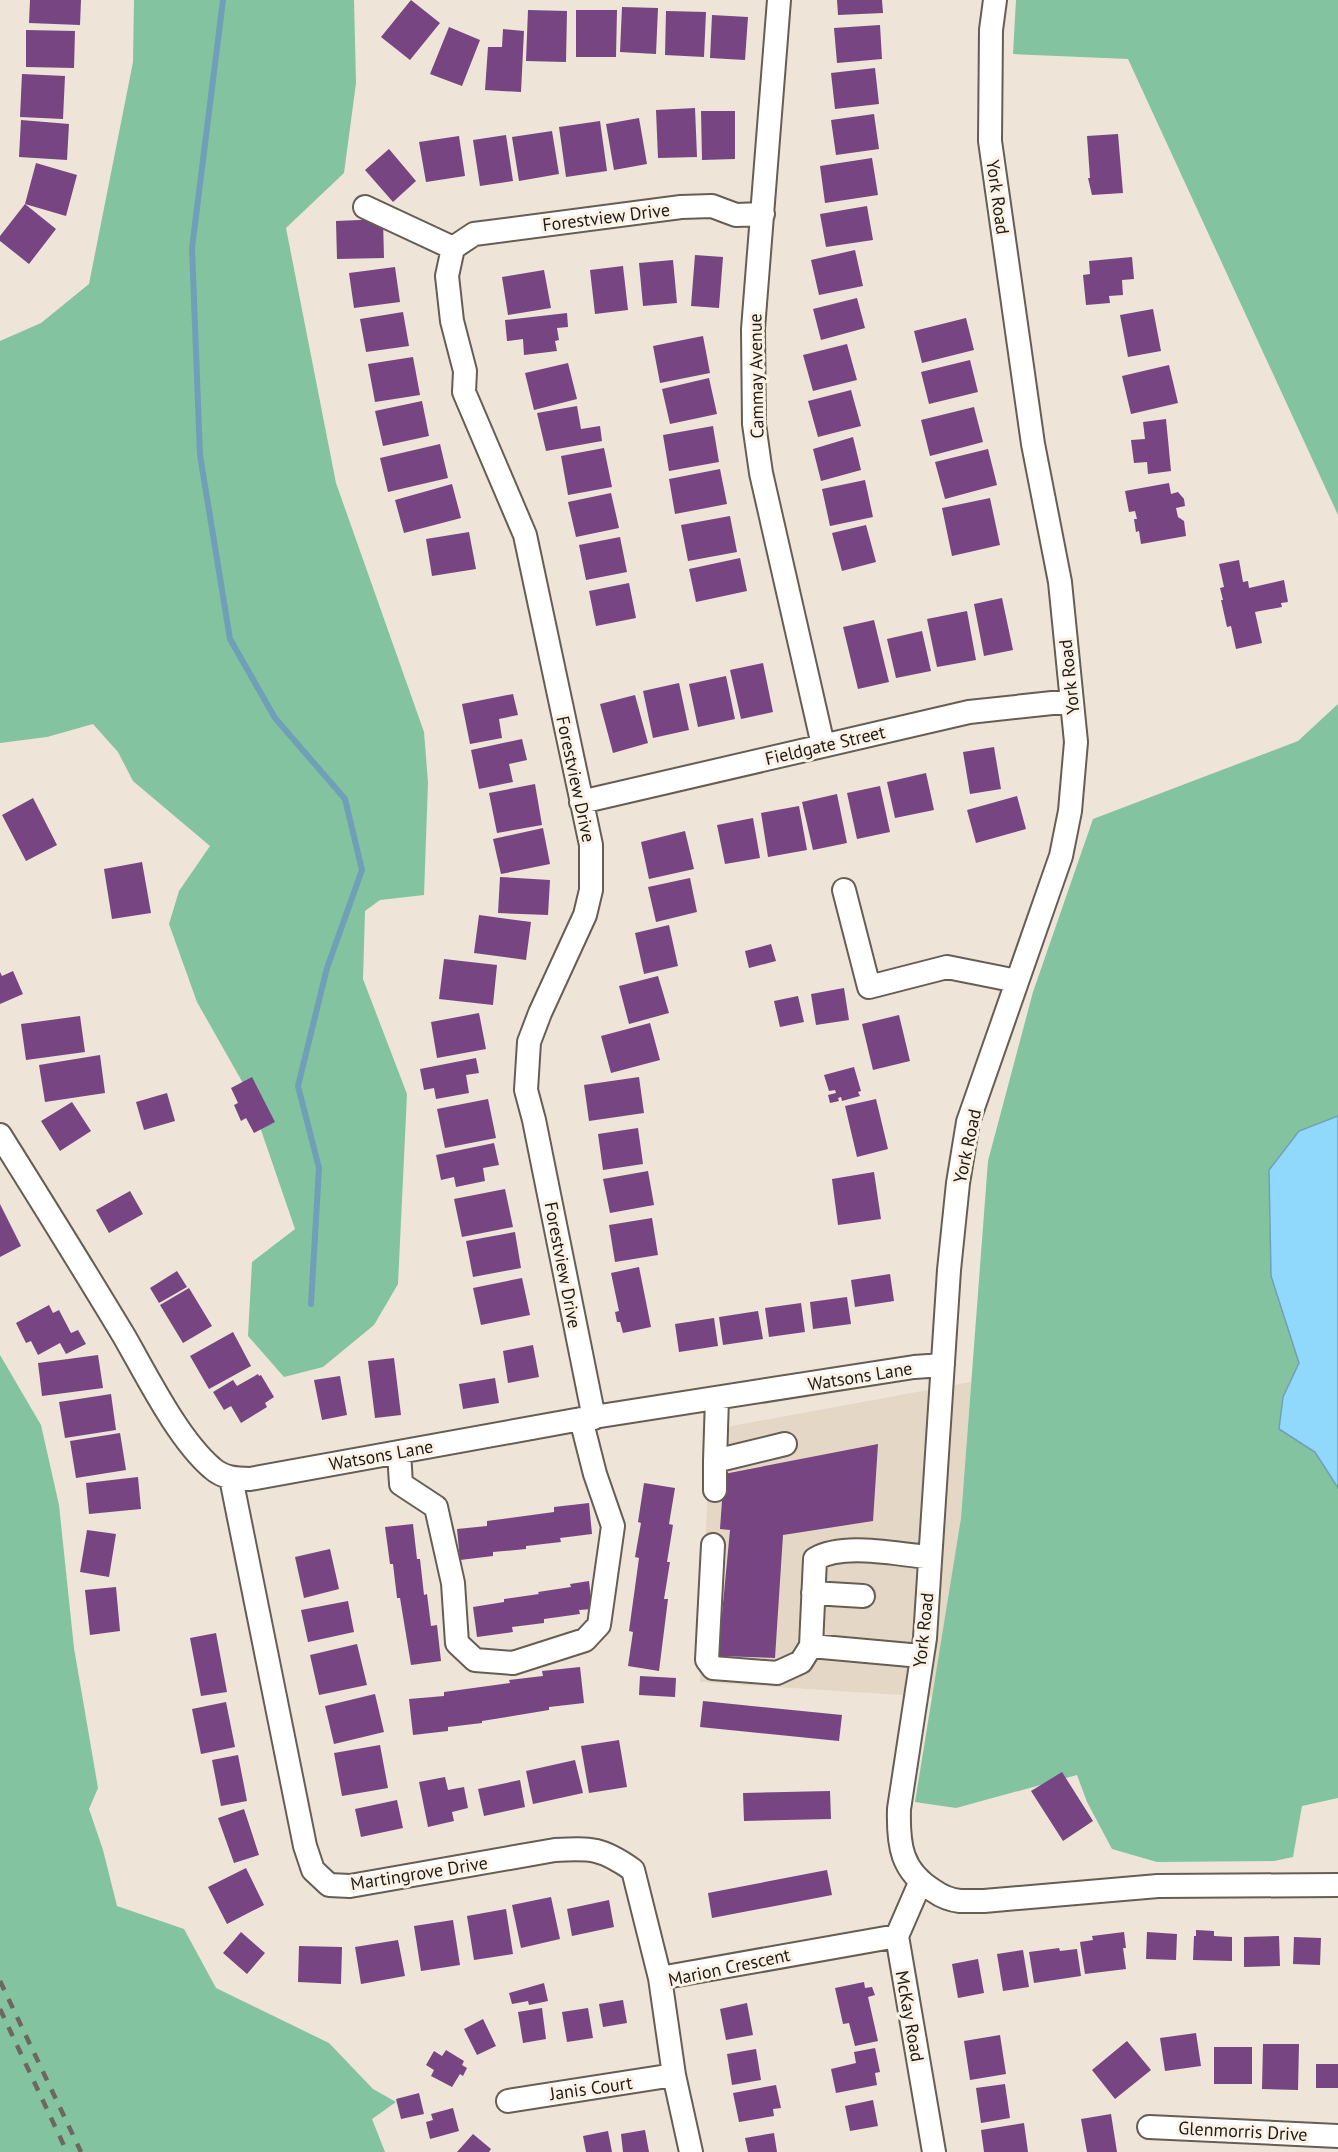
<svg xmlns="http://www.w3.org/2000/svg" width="1338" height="2152" font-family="'PT Sans',sans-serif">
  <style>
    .built { fill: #e5d7c5 }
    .green { fill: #83c3a0 }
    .water { fill: #91d8fd; stroke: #6fa0b8; stroke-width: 1.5 }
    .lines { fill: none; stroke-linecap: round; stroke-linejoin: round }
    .stream { stroke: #6fa0b8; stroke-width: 6 }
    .building { fill: #764582 }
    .minor-casing { stroke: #665d53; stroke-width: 26 }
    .minor { stroke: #fff; stroke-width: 22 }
    .rail { stroke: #6d6760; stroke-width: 4.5; stroke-dasharray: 10 10; stroke-linecap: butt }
    .labels { text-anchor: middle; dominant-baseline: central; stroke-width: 6; stroke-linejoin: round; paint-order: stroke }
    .street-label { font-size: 18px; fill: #1f1c18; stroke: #fbf1e5 }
  </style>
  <rect width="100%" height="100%" fill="#eee4d8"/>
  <!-- built -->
  <path class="built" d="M971,1382L961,1518L932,1697L700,1682L710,1430Z"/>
  <!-- green -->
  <path class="green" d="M134,0H354L356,83L344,173L286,228L336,483L424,732L428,782L424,895L380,900L365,911L363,979L407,1094L398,1284L374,1325L323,1367L284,1377L248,1336L252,1262L295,1229L248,1092L197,1002L169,924L179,891L210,846L133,781L118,752L93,724L47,737L0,743V341L41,323L89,284L133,62Z
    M1016,0H1338V515L1128,59L1013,54Z
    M1338,704V1116L1299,1131L1269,1170L1271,1276L1299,1363L1283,1397L1279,1429L1315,1452L1338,1488V1798L1302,1806L1293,1857L1274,1861L1157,1862L1112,1849L1087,1802L1077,1775L956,1808L915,1802L961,1518L988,1161L1033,992L1093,819L1298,741Z
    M0,1355L41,1425L59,1505L74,1648L98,1788L89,1809L103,1850L117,1906L184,1929L216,1988L329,2043L373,2089L396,2102L372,2119L385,2152H0Z"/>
  <!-- water -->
  <path class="water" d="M1338,1116V1488L1315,1452L1279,1429L1283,1397L1299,1363L1271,1276L1269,1170L1299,1131Z"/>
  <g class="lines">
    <!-- stream -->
    <path class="stream" d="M223,0L192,248L200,455L230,639L275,718L345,799L362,870L327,968L298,1086L319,1168L311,1304"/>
  </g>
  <!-- building -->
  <path class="building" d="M30,0H81L80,25L29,23Z
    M411,0L440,23L410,60L381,37Z
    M837,0H882L883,13L838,15Z
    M622,7L658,8L656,54L620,52Z
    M528,10L567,11L566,62L526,61Z
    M576,10H617L616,57H576Z
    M666,11L706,12L704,57L665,55Z
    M712,15L748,17L745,60L710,58Z
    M880,25L882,59L837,63L834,28Z
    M449,27L480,40L462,86L430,74Z
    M503,29L524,31L521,92L485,90L488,47H502Z
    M26,30L75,31L74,68L26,67Z
    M875,68L879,104L835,109L831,73Z
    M22,74L65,76L63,119L20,117Z
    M695,108L697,157L658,158L656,110Z
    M701,111H735V159L702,160Z
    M874,114L879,149L836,155L831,120Z
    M639,118L647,164L614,170L606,124Z
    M21,120L69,124L67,160L19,157Z
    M600,121L607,171L566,177L559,127Z
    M552,131L559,174L519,181L512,137Z
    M1118,134L1123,193L1092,195L1088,178H1090L1087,136Z
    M506,135L513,181L480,186L473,140Z
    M459,136L465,176L426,182L419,142Z
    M389,149L416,181L393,202L365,170Z
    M872,158L878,195L825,203L820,166Z
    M36,163L77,175L66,216L25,204Z
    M25,204L56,229L29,264L0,241V236Z
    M867,206L873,240L826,247L820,214Z
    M383,219L384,258L337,259L336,221Z
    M855,250L863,286L819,295L811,260Z
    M695,255L723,257L719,308L691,306Z
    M1132,257L1134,279L1122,280L1123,295L1109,296L1110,303L1086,305L1083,275L1090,274L1089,261Z
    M673,260L677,303L643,306L639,263Z
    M623,266L628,310L595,314L590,270Z
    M395,267L400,302L354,308L349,273Z
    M544,270L551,308L508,315L502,277Z
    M857,298L865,328L821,340L813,309Z
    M1153,309L1161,351L1128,357L1120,315Z
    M403,312L409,346L366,352L360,319Z
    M567,313L568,327L557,328L559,340L555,341L557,351L524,355L523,339L507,341L505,320Z
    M966,318L974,350L922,363L914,331Z
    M703,336L710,373L660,383L653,346Z
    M847,344L857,380L813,391L803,355Z
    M413,357L420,395L375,402L368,364Z
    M970,360L978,392L929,404L921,372Z
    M568,363L577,399L534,410L525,373Z
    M1169,365L1178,403L1131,414L1122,376Z
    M709,378L717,414L670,424L662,389Z
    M851,390L861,426L818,437L808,401Z
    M422,401L429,436L383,446L375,411Z
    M577,406L581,429L600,426L602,441L546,451L537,413Z
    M974,407L983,442L930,456L921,420Z
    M1166,419L1171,471L1148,474L1147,462L1134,463L1131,440L1145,439L1143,422Z
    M713,426L719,462L669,471L663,435Z
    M853,437L861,470L821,481L813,449Z
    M440,444L448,478L388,492L380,458Z
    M604,448L612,487L568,495L561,456Z
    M988,449L997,485L945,499L935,462Z
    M720,469L727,504L675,514L669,479Z
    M865,480L873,517L830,526L822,489Z
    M1169,483L1171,494L1178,492L1184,499L1185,506L1176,508L1178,517L1184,521L1186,536L1141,544L1139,531L1136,532L1134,519H1137L1135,511L1129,512L1125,491Z
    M452,484L461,518L404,533L395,500Z
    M611,493L619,528L576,537L568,502Z
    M990,498L1000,545L952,556L942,508Z
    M730,516L737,552L688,561L681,525Z
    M866,525L876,562L842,571L832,533Z
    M469,532L476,569L432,576L426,539Z
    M620,537L627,572L586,580L579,545Z
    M740,558L747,591L696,602L689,569Z
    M1239,560L1243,582L1248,581L1249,588L1284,580L1288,602L1281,603L1282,607L1255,612L1262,643L1236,649L1231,626L1227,627L1221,600H1223L1220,588L1224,587L1219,564Z
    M629,583L636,618L596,626L589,591Z
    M1002,598L1013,650L984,656L974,604Z
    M967,611L976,660L937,667L927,619Z
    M874,620L889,682L858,689L843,627Z
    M922,631L931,671L896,678L887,639Z
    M763,663L773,712L741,719L730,670Z
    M726,676L735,719L698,727L689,684Z
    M679,683L689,730L653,738L643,691Z
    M513,694L518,715L499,719L502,738L470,744L462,704Z
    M635,695L648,743L613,753L600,704Z
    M522,739L527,760L509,764L513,782L479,789L471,750Z
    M994,747L1001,789L970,794L963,752Z
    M926,773L934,810L895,818L887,782Z
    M535,784L542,825L497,833L489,793Z
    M880,786L890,832L857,839L847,793Z
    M837,794L847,843L813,850L802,802Z
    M1017,796L1026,829L976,843L967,810Z
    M33,798L57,845L26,861L2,815Z
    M799,806L807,850L768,857L761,813Z
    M753,818L760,858L725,864L717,825Z
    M543,828L550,864L501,874L493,839Z
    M685,831L694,869L649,879L641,842Z
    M142,862L151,913L112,919L104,869Z
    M500,877L550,880L548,915L498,913Z
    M690,878L697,912L656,922L648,887Z
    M479,915L531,922L526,960L474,953Z
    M669,925L678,966L644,974L635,933Z
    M771,944L776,961L749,968L745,951Z
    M444,959L497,965L493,1005L439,999Z
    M13,971L23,994L0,1004V972L2,976Z
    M658,976L669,1013L629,1024L619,986Z
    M844,988L849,1020L816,1025L811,994Z
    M798,996L804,1022L780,1027L774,1001Z
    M479,1013L486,1049L437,1058L431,1022Z
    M899,1015L910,1061L873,1070L862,1024Z
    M80,1016L85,1052L26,1060L21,1024Z
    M650,1023L660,1060L611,1073L601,1036Z
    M100,1055L105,1093L45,1102L39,1065Z
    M476,1058L479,1073L466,1075L469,1093L436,1099L434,1088L424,1090L420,1069Z
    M854,1067L861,1091L858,1092L860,1096L842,1101L841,1097L838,1098L839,1101L830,1103L828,1095L836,1093L835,1090L829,1091L824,1075Z
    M252,1077L275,1122L254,1133L246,1118L241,1121L234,1105L238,1103L231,1088Z
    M639,1077L644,1113L589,1121L584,1085Z
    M167,1093L175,1121L144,1130L136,1102Z
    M488,1099L496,1138L445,1148L437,1109Z
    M876,1099L888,1149L857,1157L845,1106Z
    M72,1102L91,1131L60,1151L41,1121Z
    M638,1128L643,1164L603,1170L598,1134Z
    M494,1143L499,1165L483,1168L485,1181L456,1187L454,1177L441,1180L436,1155Z
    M648,1171L654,1205L610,1213L603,1179Z
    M874,1172L881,1219L838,1225L832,1179Z
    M505,1189L513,1227L462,1237L454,1199Z
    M130,1191L143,1214L109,1233L96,1210Z
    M0,1204L21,1246L0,1257Z
    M652,1218L658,1255L615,1262L609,1225Z
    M515,1232L521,1268L473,1277L466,1241Z
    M639,1267L651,1327L623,1333L620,1322H617L615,1312L619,1311L611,1273Z
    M177,1271L187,1287L159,1303L150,1288Z
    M890,1274L894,1301L855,1307L851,1280Z
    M522,1278L530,1315L481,1325L473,1288Z
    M189,1288L212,1326L183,1343L160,1305Z
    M847,1297L851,1324L813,1329L810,1302Z
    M801,1303L805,1332L769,1337L765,1308Z
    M49,1305L53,1313L59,1310L71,1333L78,1330L86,1344L66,1354L60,1343L38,1355L31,1341L26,1343L16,1323Z
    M758,1311L763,1339L723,1345L719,1317Z
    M714,1318L718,1346L679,1352L675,1324Z
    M233,1332L251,1366L209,1389L190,1356Z
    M533,1345L539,1377L508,1383L503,1351Z
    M98,1355L103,1388L42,1396L38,1363Z
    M394,1358L401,1415L375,1418L368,1361Z
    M258,1374L259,1376L261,1375L274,1397L265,1403L267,1407L241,1423L231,1406L224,1410L213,1392L233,1380L237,1386Z
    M340,1376L347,1415L322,1420L314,1380Z
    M495,1378L499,1403L463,1409L459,1384Z
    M111,1394L116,1430L65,1438L59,1402Z
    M120,1433L126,1470L76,1478L70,1441Z
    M878,1444L873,1521L783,1535L775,1658L718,1656L730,1530L720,1529L724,1474Z
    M138,1477L141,1509L89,1514L86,1483Z
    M644,1483L675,1488L669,1524L673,1525L667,1562H670L664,1599H668L659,1671L628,1666L633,1632L629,1631L639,1558L635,1557L641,1523L638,1522Z
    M589,1503L592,1534L560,1538L561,1542L526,1546V1549L493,1552V1556L460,1560L457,1529L487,1526V1521L554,1512V1507Z
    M413,1524L417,1559H420L424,1595L427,1594L431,1626L437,1625L441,1661L411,1665L400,1598H397L393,1564H390L385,1527Z
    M87,1530L116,1534L109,1577L80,1572Z
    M330,1549L339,1589L304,1598L295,1557Z
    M589,1581L592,1609L579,1610L580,1614L544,1619V1623L512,1627L513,1632L477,1637L473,1607L504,1602V1599L539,1594L538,1592L571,1587L570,1584Z
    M116,1587L120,1631L90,1635L85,1590Z
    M348,1601L354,1632L308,1642L301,1610Z
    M216,1633L227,1692L201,1696L190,1638Z
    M357,1644L367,1685L319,1695L310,1655Z
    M580,1667L584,1703L549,1707V1710L482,1721V1723L448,1727V1731L413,1735L409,1699L444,1696V1692L510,1683L509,1680L543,1676L542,1671Z
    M640,1676L676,1678L675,1697L639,1695Z
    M375,1694L384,1732L334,1744L325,1706Z
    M703,1701L842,1715L839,1741L700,1727Z
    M226,1702L235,1747L201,1754L192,1709Z
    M619,1740L627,1787L589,1793L581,1746Z
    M380,1745L388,1788L342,1796L334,1753Z
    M238,1755L247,1801L221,1806L212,1760Z
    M575,1760L583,1793L533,1804L526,1771Z
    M1062,1772L1093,1821L1063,1841L1031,1791Z
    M445,1777L448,1790L464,1787L468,1808L452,1812L454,1821L428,1827L419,1782Z
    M520,1780L525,1807L484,1816L478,1789Z
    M830,1791L831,1819L744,1821L743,1793Z
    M397,1800L403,1828L361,1837L355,1809Z
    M244,1809L259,1855L234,1863L218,1818Z
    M246,1868L264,1905L227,1924L208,1887Z
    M827,1870L832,1895L712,1918L708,1893Z
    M551,1897L560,1939L521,1948L512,1905Z
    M609,1900L614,1927L572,1936L567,1909Z
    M506,1909L513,1954L474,1960L467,1916Z
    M453,1920L460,1965L421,1971L414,1926Z
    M1196,1930L1214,1931V1936L1232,1937V1961L1193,1960L1194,1936H1196Z
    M241,1932L265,1953L247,1974L223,1953Z
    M1124,1932L1126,1948H1123L1126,1969L1085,1974L1080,1942L1093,1940L1092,1936Z
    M1147,1932L1177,1934L1176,1960L1146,1959Z
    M1279,1936L1280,1966L1244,1967V1937Z
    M1294,1937L1321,1938L1320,1965L1293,1964Z
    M398,1940L405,1976L361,1984L355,1947Z
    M299,1946L342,1947L341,1984L298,1982Z
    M1059,1948L1060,1951L1077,1949L1081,1976L1034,1983L1029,1952Z
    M1023,1950L1029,1987L1003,1991L997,1954Z
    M978,1959L984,1993L958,1998L952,1964Z
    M864,1982L865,1988L872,1987L875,1995L868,1997L878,2041L855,2046L849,2023L843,2024L835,1988Z
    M544,1983L548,2001L529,2005L528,2001L512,2004L509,1993Z
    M623,2000L627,2023L603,2027L599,2004Z
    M747,2003L753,2035L726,2040L720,2009Z
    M542,2008L546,2039L523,2043L518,2012Z
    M588,2008L593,2038L567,2042L562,2012Z
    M483,2019L496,2046L477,2055L464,2029Z
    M1196,2033L1201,2066L1165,2071L1160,2038Z
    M1000,2035L1006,2074L970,2080L964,2041Z
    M1127,2041L1151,2070L1115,2099L1092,2070Z
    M1263,2044H1299L1298,2090L1262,2089Z
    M1214,2047H1252V2084H1214Z
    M875,2048L880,2072L875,2073L877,2085L836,2093L831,2069L856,2063L854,2052Z
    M756,2049L761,2080L732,2085L727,2054Z
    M446,2050L464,2061L462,2065L467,2068L463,2076L460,2074L452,2087L431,2076L434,2070L426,2065L434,2051L442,2056Z
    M1316,2064H1338V2088H1316Z
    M1005,2084L1010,2118L981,2123L976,2088Z
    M776,2085L781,2108L773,2109L774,2116L739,2122L733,2093Z
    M419,2093L424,2114L401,2119L396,2099Z
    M873,2100L878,2126L850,2131L845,2106Z
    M453,2108L459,2131L430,2139L426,2122L433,2120L431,2114Z
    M1111,2114L1117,2152H1087L1081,2119Z
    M1024,2123L1028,2152H984L981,2130Z
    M645,2130L649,2152H623L621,2134Z
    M608,2131L612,2152H586L583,2136Z
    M774,2133L777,2152H748L745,2138Z
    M473,2134L491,2149L489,2152H457Z"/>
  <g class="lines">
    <!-- minor casing -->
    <g class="minor-casing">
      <path id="minor" d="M779,0L753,329L754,424L761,473L823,745
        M995,0L991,30L990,141L1033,444L1060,582L1076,742L1070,811L1061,856L968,1122L958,1183L949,1270L925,1638L899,1809C898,1845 901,1871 934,1891C941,1896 951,1900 960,1901C968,1901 976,1901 984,1901L1158,1886L1338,1885
        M365,207L453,248
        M581,802L969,712L1071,701
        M844,890L869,987L947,967L1017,981
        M0,1135C42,1202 83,1268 124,1336C147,1376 178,1439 212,1468C223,1478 236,1479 250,1479L581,1419L914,1367L943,1365
        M717,1398L715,1461L785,1444
        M594,1418L534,1120L526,1090L529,1042L540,1013L585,915L591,890V845L525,535L464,392L465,371L452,321L447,276L453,248L474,234L681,207L712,206L736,215L763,214
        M399,1452L401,1484L436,1507L453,1583L457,1643L475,1660L513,1663L585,1640L599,1625L613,1526L595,1474L581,1419
        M231,1478L305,1846L313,1870L329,1885L350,1886L555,1850C592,1848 602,1848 633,1870L660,1978L674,2075L691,2152
        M715,1490V1461
        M713,1545L707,1660L713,1668L777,1673L801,1662L811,1646L815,1559C845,1542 897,1555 930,1557
        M813,1593L863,1596
        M811,1646L921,1656
        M920,1883L897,1936L934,2152
        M660,1978L897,1936
        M508,2101L674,2075
        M1149,2127L1338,2136"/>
    </g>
    <!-- minor -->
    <use href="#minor" class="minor"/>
    <!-- rail -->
    <path class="rail" d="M0,1981L81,2152
      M0,2009L67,2152"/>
  </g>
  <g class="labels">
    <!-- street labels -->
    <g class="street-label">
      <text transform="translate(998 197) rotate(82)">York Road</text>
      <text transform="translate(606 217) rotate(-7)">Forestview Drive</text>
      <text transform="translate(756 376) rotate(-91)">Cammay Avenue</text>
      <text transform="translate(1069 677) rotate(-96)">York Road</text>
      <text transform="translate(825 745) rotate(-13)">Fieldgate Street</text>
      <text transform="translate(576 779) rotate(78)">Forestview Drive</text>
      <text transform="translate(967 1146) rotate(-78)">York Road</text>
      <text transform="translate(563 1265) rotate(79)">Forestview Drive</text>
      <text transform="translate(860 1376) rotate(-9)">Watsons Lane</text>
      <text transform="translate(381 1455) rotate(-10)">Watsons Lane</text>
      <text transform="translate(923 1630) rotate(-84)">York Road</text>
      <text transform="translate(419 1873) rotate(-9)">Martingrove Drive</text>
      <text transform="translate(729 1967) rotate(-12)">Marion Crescent</text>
      <text transform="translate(910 2016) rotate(80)">McKay Road</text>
      <text transform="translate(591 2088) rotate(-8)">Janis Court</text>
      <text transform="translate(1243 2131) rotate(3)">Glenmorris Drive</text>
    </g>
  </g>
</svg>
